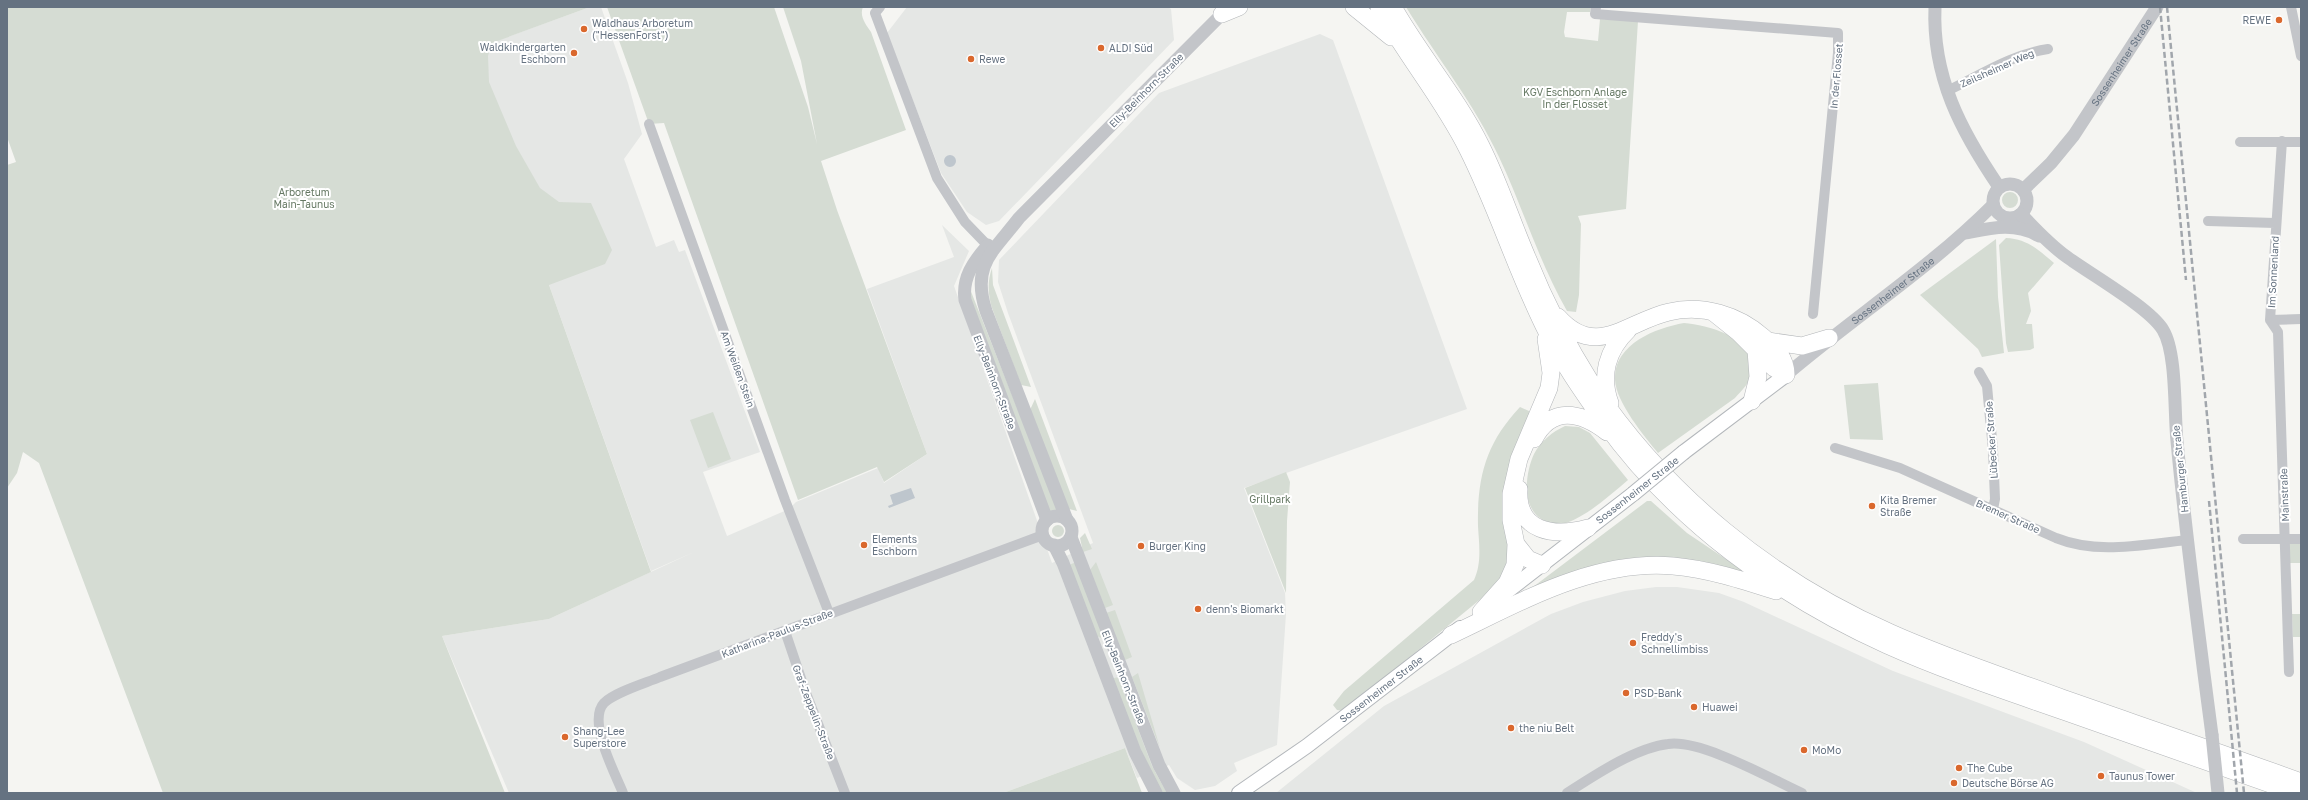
<svg xmlns="http://www.w3.org/2000/svg" width="2308" height="800" font-family="'Golos Text',sans-serif">
  <style>
    .built { fill: #e5e7e5 }
    .green { fill: #d5dcd3 }
    .water { fill: #bec6cd }
    .lines { fill: none; stroke-linecap: round; stroke-linejoin: round }
    .secondary-casing { stroke: #b3b7bb; stroke-width: 16 }
    .trunk-casing { stroke: #b3b6b9; stroke-width: 18 }
    .minor { stroke: #c3c5c9; stroke-width: 10 }
    .tertiary { stroke: #c3c5c9; stroke-width: 13 }
    .secondary { stroke: #fff; stroke-width: 14 }
    .trunk { stroke: #fff; stroke-width: 17 }
    .rail { stroke: #a1a6ac; stroke-width: 2.5; stroke-dasharray: 6 3; stroke-linecap: butt }
    .secondary-bridge-casing { stroke: #b3b7bb; stroke-width: 16; stroke-linecap: butt }
    .tertiary-bridge { stroke: #c3c5c9; stroke-width: 13 }
    .secondary-bridge { stroke: #fff; stroke-width: 14 }
    .poi-dot { fill: #da682d; stroke: #fff; stroke-width: 1.5 }
    .labels { text-anchor: middle; dominant-baseline: central; stroke-width: 4; stroke-linejoin: round; paint-order: stroke }
    .poi-label { font-size: 10px; fill: #657281; stroke: #fff; text-anchor: start }
    .street-label { font-size: 10px; fill: #657281; stroke: #fff }
    .park-label { font-size: 10px; fill: #667964; stroke: #fff }
  </style>
  <rect width="100%" height="100%" fill="#f5f5f2"/>
  <!-- built -->
  <path class="built" d="M590,7H601L628,83L642,134L624,159L656,247L674,240L679,252L685,250L760,452L703,472L727,536L789,509L796,502L878,468L884,483L927,454L867,289L954,257L942,225L969,251L954,286L1052,563L1093,543L1008,313L998,282L999,260L1159,93L1320,34L1333,40L1467,409L1244,488L1285,593L1286,614L1277,745L1234,763L1237,771L1215,786L1195,790L1177,778L1169,765L1137,778L1125,748L1003,793H509L442,636L549,619L694,552L651,571L466,52Z
    M907,7H1168L1171,9L1174,40L999,221L986,225L967,212L941,173L887,33Z
    M1656,587H1677L1719,593L1744,602L1893,671L2084,742L2197,793H1276L1384,706L1551,614L1583,602L1625,591Z"/>
  <!-- green -->
  <path class="green" d="M7,7H590L492,43L488,56L489,82L516,146L540,188L559,202L591,203L612,250L605,264L549,285L651,572L549,619L442,636L505,793H163L39,463L23,452L17,473L7,488V165L16,162L7,137Z
    M607,7H774L808,107L817,144L801,61L783,7H863C859,16 866,25 871,32L906,130L821,161L837,210L927,454L884,482L877,467L798,500L664,123L649,124Z
    M1406,7H1591L1590,12H1567L1564,32L1565,37L1598,41L1600,19L1638,21L1626,209L1578,216L1581,224L1579,295L1576,312L1567,311C1539,262 1523,208 1499,157C1474,103 1437,58 1406,7Z
    M2002 200a8 8 0 1 1 16 0a8 8 0 1 1-16 0Z
    M2006,238C2028,239 2038,250 2054,263L2028,293L2031,311L2026,324H2032L2034,348L2030,350L2008,352L2006,343L1999,245Z
    M1996,239L1998,297L2004,353L1982,357L1978,349L1920,295Z
    M992,268L993,285L1031,387L1021,385L992,308C988,294 987,282 992,268Z
    M970,289L1058,511L1049,514L969,300Z
    M1684,323C1710,325 1760,339 1751,375C1749,384 1741,391 1735,398L1658,453C1644,436 1616,402 1615,380C1613,345 1655,328 1684,323Z
    M1878,383L1883,440L1850,439L1844,385Z
    M1035,399L1077,511L1069,509L1030,410Z
    M1520,407L1529,411V415L1506,574L1488,593L1344,711L1337,710L1333,705L1344,691L1474,580C1482,563 1479,544 1478,526C1477,477 1486,443 1520,407Z
    M713,412L731,459L708,468L690,420Z
    M1565,426L1579,427L1590,433L1628,480C1610,495 1589,515 1566,523C1558,525 1549,523 1543,520C1521,508 1525,474 1534,454C1541,441 1552,432 1565,426Z
    M1286,472L1290,482L1287,521L1286,593L1245,488Z
    M1647,501H1651L1687,533L1754,578L1712,565L1533,587Z
    M1052 531a6 6 0 1 1 12 0a6 6 0 1 1-12 0Z
    M1085,533L1092,549L1083,552L1080,538Z
    M2285,539H2301V563H2286Z
    M1076,562L1102,634L1101,638L1093,634L1067,566Z
    M1096,562L1113,605L1105,608L1090,570Z
    M1115,610L1132,657L1125,660L1106,613Z
    M2292,614H2301V637H2293Z
    M1138,673L1160,748L1132,677Z
    M1118,677L1152,766L1167,793H1161L1154,781L1111,679Z
    M1125,748L1142,793H1003Z"/>
  <!-- water -->
  <path class="water" d="M944 161a6 6 0 1 1 12 0a6 6 0 1 1-12 0Z
    M911,488L915,498L889,508L888,506L893,504L890,495Z"/>
  <g class="lines">
    <!-- secondary casing -->
    <g class="secondary-casing">
      <g id="secondary">
        <path d="M1684,452L1786,375"/>
        <path d="M1500,597L1633,494"/>
        <path id="s3" d="M1239,793L1307,746L1460,628"/>
      </g>
    </g>
    <!-- trunk casing -->
    <g class="trunk-casing">
      <path id="trunk" d="M1354,7L1391,37
        M1379,7C1406,56 1442,98 1467,148C1496,205 1515,267 1543,324C1559,358 1582,391 1604,422C1674,520 1778,596 1887,645C1945,671 2006,691 2066,712C2143,739 2219,766 2296,793
        M1393,7C1420,55 1457,97 1481,146C1499,182 1511,220 1527,257C1545,302 1567,345 1593,386C1666,495 1772,581 1891,633C1947,658 2005,677 2062,698C2142,726 2222,753 2301,782
        M1222,14L1239,7
        M1558,317C1596,360 1628,321 1669,312C1703,304 1738,315 1763,337C1776,348 1786,358 1786,375L1774,368L1738,332L1713,312
        M1768,341L1802,346L1829,338
        M1752,401L1758,377L1756,350
        M1610,403C1600,376 1607,350 1628,330
        M1534,439C1552,405 1581,412 1607,432
        M1519,489C1516,533 1555,537 1588,528
        M1516,544L1528,559L1542,565
        M1481,612L1507,583L1515,565L1516,544L1511,520V494L1519,459L1549,388L1551,373L1546,339
        M1451,635C1519,603 1594,559 1673,566C1708,569 1742,580 1776,591"/>
    </g>
    <!-- minor -->
    <path class="minor" d="M880,7L875,13L937,178L965,222L993,251
      M1596,7L1595,14L1838,33V53L1813,314
      M2291,7L2301,56
      M1947,91C1979,76 2012,54 2048,49
      M649,124L785,500L829,613
      M2240,142H2301
      M2208,221L2275,223
      M2270,320L2278,332L2289,672
      M2270,320L2282,141
      M2270,320L2301,319
      M1979,372L1987,386L1993,450L1995,499L1993,509
      M1835,448L1900,468L2056,538C2098,555 2144,544 2188,540
      M2243,539H2301
      M785,631L806,693L845,793
      M623,793C615,773 587,721 604,703C615,692 646,683 660,677L1043,535
      M1567,793C1595,775 1635,748 1668,744C1701,739 1771,779 1802,793"/>
    <!-- tertiary -->
    <g class="tertiary">
      <path d="M1935,7C1932,77 1961,131 1999,187"/>
      <circle cx="2010" cy="201" r="17"/>
      <path id="s1" d="M2023,190L2051,163L2074,135L2157,7"/>
      <path d="M2021,214C2035,229 2050,245 2067,257C2090,274 2150,308 2163,330C2177,353 2174,413 2177,441C2186,539 2199,637 2212,735"/>
      <path d="M1966,233C1991,228 2015,222 2039,236"/>
      <path d="M988,245C973,262 962,278 965,300L1047,520"/>
      <path id="s2" d="M1786,375C1854,317 1930,268 1993,205"/>
      <circle cx="1057" cy="531" r="15"/>
      <path d="M1067,520L986,311C971,265 993,252 1019,218L1222,14"/>
      <path d="M1071,537L1159,765L1174,793"/>
      <path d="M1054,545L1063,563L1135,752L1156,793"/>
    </g>
    <!-- secondary -->
    <use href="#secondary" class="secondary"/>
    <!-- trunk -->
    <use href="#trunk" class="trunk"/>
    <!-- rail -->
    <path class="rail" d="M2160,7L2186,280
      M2167,7L2244,793
      M2209,501L2237,793"/>
    <!-- secondary-bridge casing -->
    <g class="secondary-bridge-casing">
      <path id="secondary-bridge" d="M1633,494L1684,452"/>
    </g>
    <!-- tertiary-bridge -->
    <path class="tertiary-bridge" d="M2212,735L2218,793"/>
    <!-- secondary-bridge -->
    <use href="#secondary-bridge" class="secondary-bridge"/>
  </g>
  <!-- markers -->
  <g class="poi-dot">
    <circle cx="2279" cy="20" r="4"/>
    <circle cx="584" cy="29" r="4"/>
    <circle cx="1101" cy="48" r="4"/>
    <circle cx="574" cy="53" r="4"/>
    <circle cx="971" cy="59" r="4"/>
    <circle cx="1872" cy="506" r="4"/>
    <circle cx="864" cy="545" r="4"/>
    <circle cx="1141" cy="546" r="4"/>
    <circle cx="1198" cy="609" r="4"/>
    <circle cx="1633" cy="643" r="4"/>
    <circle cx="1626" cy="693" r="4"/>
    <circle cx="1694" cy="707" r="4"/>
    <circle cx="1511" cy="728" r="4"/>
    <circle cx="565" cy="737" r="4"/>
    <circle cx="1804" cy="750" r="4"/>
    <circle cx="1959" cy="768" r="4"/>
    <circle cx="2101" cy="776" r="4"/>
    <circle cx="1954" cy="783" r="4"/>
  </g>
  <g class="labels">
    <!-- poi labels -->
    <g class="poi-label">
      <text x="2271" y="20" text-anchor="end">REWE</text>
      <text x="592" y="23">Waldhaus Arboretum<tspan x="592" dy="12">("HessenForst")</tspan></text>
      <text x="566" y="47" text-anchor="end">Waldkindergarten<tspan x="566" dy="12">Eschborn</tspan></text>
      <text x="1109" y="48">ALDI Süd</text>
      <text x="979" y="59">Rewe</text>
      <text x="1880" y="500">Kita Bremer<tspan x="1880" dy="12">Straße</tspan></text>
      <text x="872" y="539">Elements<tspan x="872" dy="12">Eschborn</tspan></text>
      <text x="1149" y="546">Burger King</text>
      <text x="1206" y="609">denn's Biomarkt</text>
      <text x="1641" y="637">Freddy's<tspan x="1641" dy="12">Schnellimbiss</tspan></text>
      <text x="1634" y="693">PSD-Bank</text>
      <text x="1702" y="707">Huawei</text>
      <text x="1519" y="728">the niu Belt</text>
      <text x="573" y="731">Shang-Lee<tspan x="573" dy="12">Superstore</tspan></text>
      <text x="1812" y="750">MoMo</text>
      <text x="1967" y="768">The Cube</text>
      <text x="2109" y="776">Taunus Tower</text>
      <text x="1962" y="783">Deutsche Börse AG</text>
    </g>
    <!-- street labels -->
    <g class="street-label">
      <text stroke="none"><textPath href="#s1" startOffset="162">Sossenheimer Straße</textPath></text>
      <text transform="translate(1997 68) rotate(-24)">Zeilsheimer Weg</text>
      <text transform="translate(1836 76) rotate(-85)">In der Flosset</text>
      <text transform="translate(1146 90) rotate(-45)">Elly-Beinhorn-Straße</text>
      <text transform="translate(2273 272) rotate(-87)">Im Sonnenland</text>
      <text stroke="none"><textPath href="#s2" startOffset="136">Sossenheimer Straße</textPath></text>
      <text transform="translate(738 369) rotate(70)">Am Weißen Stein</text>
      <text transform="translate(995 382) rotate(69)">Elly-Beinhorn-Straße</text>
      <text transform="translate(1991 440) rotate(-94)">Lübecker Straße</text>
      <text transform="translate(2180 469) rotate(-96)">Hamburger Straße</text>
      <text transform="translate(1637 490) rotate(-38)">Sossenheimer Straße</text>
      <text transform="translate(2284 495) rotate(-92)">Mainstraße</text>
      <text transform="translate(2008 516) rotate(24)">Bremer Straße</text>
      <text transform="translate(777 633) rotate(-21)">Katharina-Paulus-Straße</text>
      <text transform="translate(1124 677) rotate(68)">Elly-Beinhorn-Straße</text>
      <text stroke="none"><textPath href="#s3" startOffset="176">Sossenheimer Straße</textPath></text>
      <text transform="translate(814 712) rotate(69)">Graf-Zeppelin-Straße</text>
    </g>
    <!-- park labels -->
    <g class="park-label">
      <text x="1575" y="92">KGV Eschborn Anlage<tspan x="1575" dy="12">In der Flosset</tspan></text>
      <text x="304" y="192">Arboretum<tspan x="304" dy="12">Main-Taunus</tspan></text>
      <text x="1270" y="499">Grillpark</text>
    </g>
  </g>
  <!-- border -->
  <rect width="2308" height="800" fill="none" stroke="#657281" stroke-width="16"/>
</svg>
